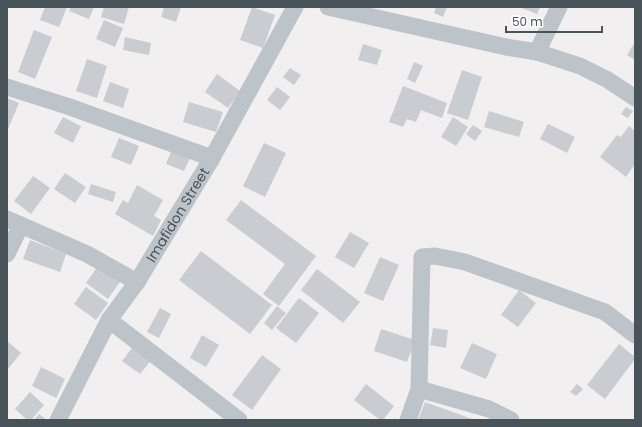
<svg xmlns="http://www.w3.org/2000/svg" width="642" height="427" font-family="Poppins,sans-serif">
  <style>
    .building { fill: #c9ccd1 }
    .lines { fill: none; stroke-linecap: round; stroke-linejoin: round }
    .minor { stroke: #bcc4ca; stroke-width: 17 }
    .labels { text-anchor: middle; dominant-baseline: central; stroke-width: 3.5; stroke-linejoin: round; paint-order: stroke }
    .street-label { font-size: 14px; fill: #49535a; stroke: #fff }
  </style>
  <rect width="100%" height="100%" fill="#f1efef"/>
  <!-- building -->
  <path class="building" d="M45,7H67L59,27L40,20Z
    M71,7H94L89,19L69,11Z
    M104,7H129L124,24L101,17Z
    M164,7H181L176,22L161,17Z
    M252,7L275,15L263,48L240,40Z
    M436,7H447L443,17L434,13Z
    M519,7H540L537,14Z
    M104,20L123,28L115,47L96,39Z
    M34,30L52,37L35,79L18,72Z
    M125,37L151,43L149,55L123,50Z
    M635,42V60L627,55Z
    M363,44L382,50L377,65L358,60Z
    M87,59L107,66L97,98L76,91Z
    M414,62L423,66L415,83L407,79Z
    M290,68L301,75L294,85L283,77Z
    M462,70L482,77L468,120L447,113Z
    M217,74L240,91L228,108L205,92Z
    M110,82L129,89L123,108L103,101Z
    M403,86L447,103L442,118L421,110L416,122L407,119L403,127L389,122Z
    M277,87L290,97L280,110L267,100Z
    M7,98L19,103L8,129H7Z
    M189,102L223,112L216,132L183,122Z
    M626,107L633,111L628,118L621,114Z
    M489,111L524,122L519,137L484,127Z
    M63,117L81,126L73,143L54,133Z
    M453,117L468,127L456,146L441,137Z
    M548,124L575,137L567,153L540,139Z
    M473,125L482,131L475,141L466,134Z
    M629,126L635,131V164L626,177L600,157L617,135L621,137Z
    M119,138L139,146L131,165L111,157Z
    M264,143L286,153L265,197L243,186Z
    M173,147L192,154L184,171L166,164Z
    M65,173L86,187L75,203L54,189Z
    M33,176L50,188L31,214L14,201Z
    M91,184L116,192L113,202L88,194Z
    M137,185L163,200L154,216L161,220L153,236L115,214L123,200L128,203Z
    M241,200L316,256L279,306L263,294L285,264L226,220Z
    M350,232L369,243L354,268L335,257Z
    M30,240L66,254L60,272L23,259Z
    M201,251L272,305L250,334L179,280Z
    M380,257L399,265L383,301L364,293Z
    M98,266L120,282L108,299L86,283Z
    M317,269L360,302L343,323L301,290Z
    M86,287L108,303L96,320L74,304Z
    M519,290L536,303L518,327L501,315Z
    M299,298L319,313L296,343L276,328Z
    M277,306L286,313L272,330L264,323Z
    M160,308L171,314L159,338L147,332Z
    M433,328L448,330L446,348L430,345Z
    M381,329L415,340L407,362L374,351Z
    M202,335L219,345L206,367L190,358Z
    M7,341L21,353L7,370Z
    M472,343L497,354L486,379L460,368Z
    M135,344L153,358L140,374L122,361Z
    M619,344L635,357V359L605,399L587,385Z
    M262,355L281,369L252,410L232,395Z
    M41,367L65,379L56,398L32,386Z
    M366,384L394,406L383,420H380L354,400Z
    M577,384L583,389L576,396L570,392Z
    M30,392L44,405L31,420H27L15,409Z
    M425,402L475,420H418Z
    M39,414L47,420H34Z"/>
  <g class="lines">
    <!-- minor -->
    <g class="minor">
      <path d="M328,7L506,47L537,52L580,66L608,80L635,98"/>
      <path d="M537,52L559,7"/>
      <path d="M7,87L67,106L212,158"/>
      <path d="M7,219L87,254L137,282"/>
      <path d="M7,254L21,225"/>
      <path d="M109,320L239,420"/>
      <path d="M419,389L489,409L511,420"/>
      <path id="s1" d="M58,420L109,320L137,282L212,158L295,7"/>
      <path d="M408,420L419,389L422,257L435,256L465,262L605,312L635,335"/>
    </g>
  </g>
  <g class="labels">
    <!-- street labels -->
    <g class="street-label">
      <text stroke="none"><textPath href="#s1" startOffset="238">Imafidon Street</textPath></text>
    </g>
  </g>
  <!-- border -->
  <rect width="642" height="427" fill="none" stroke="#49535a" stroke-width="16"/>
  <!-- scale -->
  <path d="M506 26v6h96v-6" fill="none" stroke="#49535a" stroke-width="2"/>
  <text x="512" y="26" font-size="12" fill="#49535a" stroke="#ffffff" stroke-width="3" paint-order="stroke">50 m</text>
</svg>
